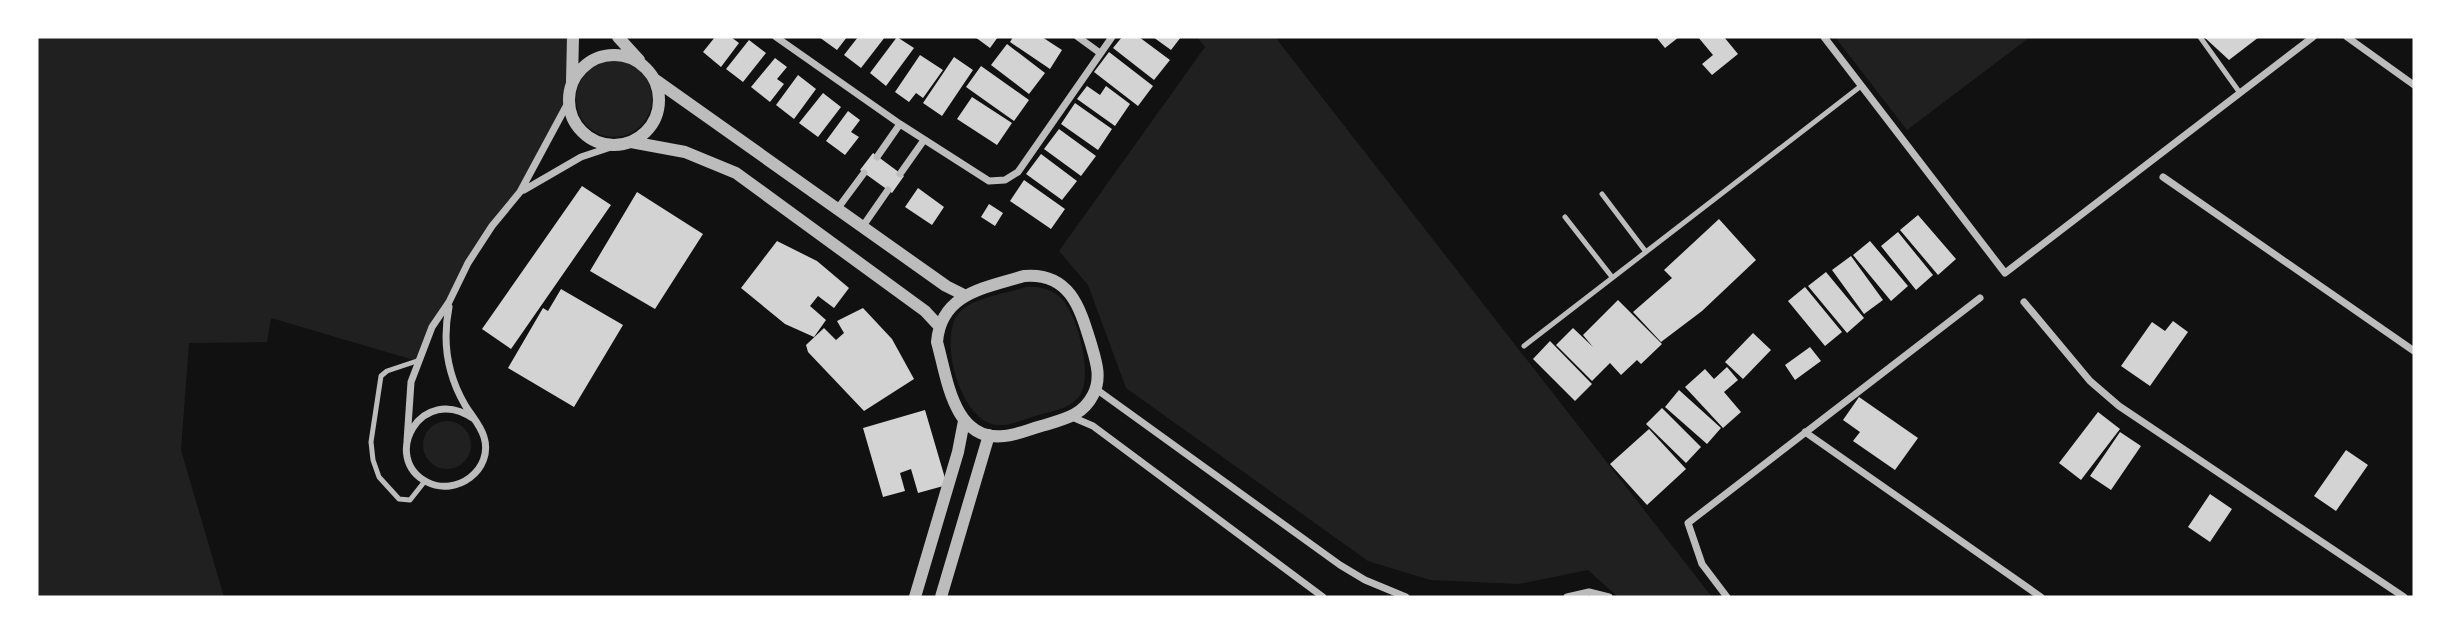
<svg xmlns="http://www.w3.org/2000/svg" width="2451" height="634" font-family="Rubik,sans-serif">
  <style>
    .green { fill: #202020 }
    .building { fill: #d3d3d3 }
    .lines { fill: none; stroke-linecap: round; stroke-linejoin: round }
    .service { stroke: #bcbcbc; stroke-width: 5 }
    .minor { stroke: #bcbcbc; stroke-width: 7 }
    .tertiary { stroke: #bcbcbc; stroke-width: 12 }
  </style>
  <rect width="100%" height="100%" fill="#111"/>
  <!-- green -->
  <path class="green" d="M37,37H571L572,84L554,132L520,192L492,226L417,361L271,318L267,342L189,343L181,450L224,597H37Z
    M1197,37H1275L1712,597H1618L1588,570L1519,584L1430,580L1368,561L1126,388L1088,285L1059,251L1205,47Z
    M1835,37H2030L1907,130Z
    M576 99a38 38 0 1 1 76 0a38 38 0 1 1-76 0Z
    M1026,287C1039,286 1051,289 1061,298C1078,315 1095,379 1078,398C1068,409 1052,411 1039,415C1026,418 1011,426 998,425C961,423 938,340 958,314C971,297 1006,294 1026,287Z
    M423 445a24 24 0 1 1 48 0a24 24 0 1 1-48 0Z"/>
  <!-- building -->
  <path class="building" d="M715,37H731L739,43L721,67L703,52Z
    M819,37H847L837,50Z
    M858,37H885L861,68L844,55Z
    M897,37L914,48L886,86L870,73Z
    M975,37H998L990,48Z
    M1013,37H1042L1062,50L1050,69L1010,42Z
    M1122,37H1139L1170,60L1154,80L1113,48Z
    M1153,37H1181L1171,50Z
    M1656,37H1679L1665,48Z
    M1698,37H1724L1738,54L1712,75L1702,64L1713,55Z
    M2204,37H2259L2229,60Z
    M749,40L766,53L743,82L726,69Z
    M1007,44L1045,73L1029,94L991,65Z
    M1109,52L1153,86L1138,106L1094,72Z
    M920,55L943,70L923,98L916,93L909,102L895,92Z
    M954,57L973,70L942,116L923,103Z
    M775,58L787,67L777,79L784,84L770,102L751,87Z
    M981,66L1029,100L1014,121L966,87Z
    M798,75L816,89L794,119L776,105Z
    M1087,86L1100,95L1106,86L1130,104L1115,126L1077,99Z
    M823,93L841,107L818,137L799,123Z
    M972,97L1012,123L997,145L957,119Z
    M1075,103L1112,129L1098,150L1061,124Z
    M848,111L860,120L851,132L859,137L845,155L826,141Z
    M1059,129L1096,156L1081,176L1044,149Z
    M873,153L904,176L892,193L860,170Z
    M1041,154L1077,181L1062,200L1026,174Z
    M1024,180L1065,209L1051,229L1010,201Z
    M582,186L611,205L511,349L482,329Z
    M918,188L944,207L932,225L905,207Z
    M637,192L703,234L655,309L590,271Z
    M989,204L1003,213L995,226L981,217Z
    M1918,215L1956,259L1938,275L1900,230Z
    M1719,219L1756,260L1702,311L1661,342L1633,312L1672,278L1664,270Z
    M1898,232L1933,275L1916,290L1881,246Z
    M777,241L817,261L849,288L834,308L818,296L810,306L826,320L814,337L785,324L741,288Z
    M1870,241L1908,286L1891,301L1853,255Z
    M1851,256L1883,300L1864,314L1832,270Z
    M1826,272L1864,318L1847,333L1808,286Z
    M1805,287L1842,332L1825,346L1788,301Z
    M561,289L623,325L574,407L508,368L543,308L548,311Z
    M1618,300L1662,344L1641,364L1637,360L1621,375L1610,363L1592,381L1556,345L1573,328L1593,347L1583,335Z
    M863,308L892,339L914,379L864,411L808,352L806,345L824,328L836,340L844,333L837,321Z
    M2173,321L2188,332L2150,386L2121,366L2152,322L2165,331Z
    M1753,333L1771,350L1743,379L1725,362Z
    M1550,341L1592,384L1575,401L1533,359Z
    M1810,347L1821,361L1795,380L1785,365Z
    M1727,367L1738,380L1724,392L1741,412L1723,428L1685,387L1705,369L1714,379Z
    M1679,390L1721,428L1707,444L1665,407Z
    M1859,397L1918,438L1895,470L1853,441L1860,432L1843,420Z
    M1662,408L1701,447L1686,463L1646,424Z
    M925,410L947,485L918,493L911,469L900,473L905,491L883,497L863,428Z
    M2098,412L2120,429L2081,480L2059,463Z
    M1649,429L1686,469L1647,505L1610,464Z
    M2120,432L2141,446L2111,490L2090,476Z
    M2346,450L2368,465L2336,511L2314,496Z
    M2210,494L2232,509L2210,542L2188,527Z"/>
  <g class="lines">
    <!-- service -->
    <path class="service" d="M2200,37L2240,93
      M1602,194L1646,252
      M1565,217L1612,277
      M1524,346L1861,86
      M417,361L387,371L381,376L371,442L373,460L379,477L399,499L410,500L425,481"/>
    <!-- minor -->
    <path class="minor" d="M776,37L900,124L989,181L1005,180L1018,172L1112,37
      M1078,37L1100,53
      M1824,37L2005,273L2313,37
      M2347,37L2414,85
      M877,157L900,124
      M900,174L924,140
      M2163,177L2414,351
      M524,190L581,157L614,146
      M838,208L864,173
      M863,226L888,190
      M2024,302L2090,381L2119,406L2404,597
      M449,307C442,342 447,374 465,405C471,415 481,426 484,437C494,470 456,497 427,482C380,458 421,382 474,419
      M1096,389L1340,565L1365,580L1406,597
      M1072,417L1093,426L1323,597
      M1805,432L2041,597
      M407,441L411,382L432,327L449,302L468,263L492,226L520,192L569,101
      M1567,597L1589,592L1609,597
      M1727,597L1702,564L1688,523L1980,298"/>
    <!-- tertiary -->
    <path class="tertiary" d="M618,37L639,60
      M569 100a45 45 0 1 1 90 0a45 45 0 1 1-90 0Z
      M654,79L946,286L964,295
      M572,82L573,37
      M631,142L685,152L736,173L925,311L939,326
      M1024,276C1070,272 1080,308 1091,344C1096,361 1102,378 1093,395C1083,415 1065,419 1045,425C1032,428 1018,435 1004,436C953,442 947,377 937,342C941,293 985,288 1024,276Z
      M915,597L958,452L964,421
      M941,597L989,435"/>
  </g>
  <!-- border -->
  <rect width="2451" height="634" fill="none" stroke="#ffffff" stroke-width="77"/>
</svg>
